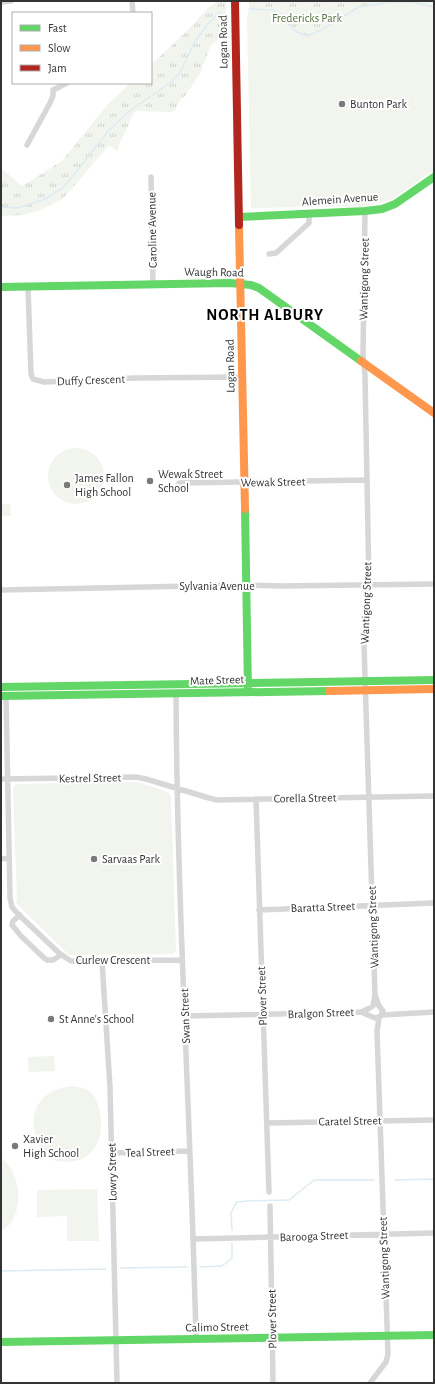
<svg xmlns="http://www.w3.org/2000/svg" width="435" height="1384" font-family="'Alegreya Sans',sans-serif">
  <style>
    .park { fill: url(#park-tufts) }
    .garden { fill: #f1f5ed }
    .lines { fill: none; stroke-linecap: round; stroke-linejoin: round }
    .stream { stroke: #ddebf3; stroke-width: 1.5 }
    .street { stroke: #d7d7d7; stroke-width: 5.5 }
    .fast { stroke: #63d668; stroke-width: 8 }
    .slow { stroke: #ff974d; stroke-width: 8 }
    .jam { stroke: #b3261e; stroke-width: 8 }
    .poi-dot { fill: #7a7a7a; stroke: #fff; stroke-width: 1.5 }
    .labels { text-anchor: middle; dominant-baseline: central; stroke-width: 4; stroke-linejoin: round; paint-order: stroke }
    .park-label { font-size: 12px; fill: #56703f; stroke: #fff }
    .street-label { font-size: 12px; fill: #333; stroke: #fff }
    .poi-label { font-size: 12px; fill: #333; stroke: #fff; text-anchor: start }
    .district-label { font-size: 16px; font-weight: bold; letter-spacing: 1px; fill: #000; stroke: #fff }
  </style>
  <defs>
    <pattern id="park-tufts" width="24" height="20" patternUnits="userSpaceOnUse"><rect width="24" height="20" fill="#f1f5ed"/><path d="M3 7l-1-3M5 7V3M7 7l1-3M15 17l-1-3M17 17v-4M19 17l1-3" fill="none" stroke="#cfd2cc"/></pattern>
  </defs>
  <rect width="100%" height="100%" fill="#fff"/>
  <!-- park -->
  <path class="park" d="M219,1H226V33L211,45L199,75L186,95L180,100L175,110L170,112L138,111L133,113C129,126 121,138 117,151L109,145L69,192L62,199L38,211L22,215L1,216V168L22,186L62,161L108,104L131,83H151V65L187,31L209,7Z
    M249,1H434V7L413,2H391L359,7L321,30L307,36L295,31L279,13L272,10L249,9Z"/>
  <!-- garden -->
  <path class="garden" d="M391,2H413L434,7V172L428,174L391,200L367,206L251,208L247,17L249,9L272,10L279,13L295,31L307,36L321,30L359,7Z
    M48 476a28 28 0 1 1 56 0a28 28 0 1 1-56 0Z
    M1,504H10L11,516H1Z
    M137,782L168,792L171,797L176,951L173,954L69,955L16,903L17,899L13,788L16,784Z
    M54,1056L55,1071L29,1072L28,1057Z
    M72,1086C80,1087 86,1088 92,1094C97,1098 99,1106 100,1113C105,1142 91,1166 59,1161C50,1160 44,1156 40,1148C25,1116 37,1090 72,1086Z
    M1,1157C18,1171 24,1201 12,1221C10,1225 5,1228 1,1231Z
    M97,1189L99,1241H67V1216L37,1217V1190Z"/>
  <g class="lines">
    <!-- stream -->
    <path class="stream" d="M249,9L272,10L279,13L295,31L307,36L321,30L359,7L391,2H413L434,7
      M1,207L18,208L45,199L64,187L109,130L132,109L170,83L181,71L194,43L207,25L220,12
      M395,1180L434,1179
      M232,1230L231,1213L235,1205L237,1202L247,1201L289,1200L314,1180H374
      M200,1267L222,1266L232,1258V1243
      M120,1268L187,1267
      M1,1271L106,1269"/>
    <!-- street -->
    <path class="street" d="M132,1L133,13
      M1,2L11,1
      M27,145L50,103L53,96V90L67,83
      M151,177L153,284
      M365,211L363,354L365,375L369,585L364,645L375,995L373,1006
      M269,254L276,253L309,223V214
      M28,287L31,374L33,379L44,382L135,378L242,377
      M179,483L367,480
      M1,590L241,585L281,586L434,584
      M176,693C177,909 191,1124 196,1339
      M6,696L10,898L12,907L18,914L59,953L71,961L182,960
      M1,779L136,777L146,779L209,798L217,800L434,796
      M256,799L269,1192
      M1,859L9,858
      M259,910L434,903
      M20,915L13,921L12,925L21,936L43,957L47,960H53L61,955
      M102,961L110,1087L117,1383
      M361,1012L375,1018L381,1016L383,1011L379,1006L375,995
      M382,1015L434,1012
      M185,1016L361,1012L370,1008
      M267,1123L434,1120
      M112,1153L189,1151
      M270,1206L273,1383
      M193,1239L434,1233
      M370,1383L386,1362L388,1354L377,1031L379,1018"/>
    <!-- fast -->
    <path class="fast" d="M239,217L365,211L382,209L395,204L434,177
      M1,287L230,283L251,285L259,288L361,361
      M245,509L248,691
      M1,687L434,680
      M1,696L329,691
      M1,1342L434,1335"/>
    <!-- slow -->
    <path class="slow" d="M239,225L245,509
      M361,361L434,413
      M329,691L434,689"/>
    <!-- jam -->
    <path class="jam" d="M235,1L239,225"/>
  </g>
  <!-- markers -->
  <g class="poi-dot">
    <circle cx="342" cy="104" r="4"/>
    <circle cx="150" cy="481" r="4"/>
    <circle cx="67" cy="485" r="4"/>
    <circle cx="94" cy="859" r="4"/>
    <circle cx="51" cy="1019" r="4"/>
    <circle cx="15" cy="1146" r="4"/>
  </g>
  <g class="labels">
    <!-- park labels -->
    <g class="park-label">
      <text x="307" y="18">Fredericks Park</text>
    </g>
    <!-- street labels -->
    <g class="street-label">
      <text transform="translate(223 42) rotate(-91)">Logan Road</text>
      <text transform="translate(340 199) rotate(-4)">Alemein Avenue</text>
      <text transform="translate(152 230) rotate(-91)">Caroline Avenue</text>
      <text transform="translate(214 272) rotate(1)">Waugh Road</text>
      <text transform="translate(364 279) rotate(-89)">Wantigong Street</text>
      <text transform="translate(230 366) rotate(-91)">Logan Road</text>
      <text transform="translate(91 380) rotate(-2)">Duffy Crescent</text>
      <text transform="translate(273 482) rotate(-1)">Wewak Street</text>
      <text x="217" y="586">Sylvania Avenue</text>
      <text transform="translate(366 603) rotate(-88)">Wantigong Street</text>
      <text transform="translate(217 680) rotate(-2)">Mate Street</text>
      <text transform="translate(90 778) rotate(-1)">Kestrel Street</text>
      <text transform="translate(305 798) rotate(-1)">Corella Street</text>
      <text transform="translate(323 907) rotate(-2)">Baratta Street</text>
      <text transform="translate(373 927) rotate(-92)">Wantigong Street</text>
      <text x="113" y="960">Curlew Crescent</text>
      <text transform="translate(262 996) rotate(-92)">Plover Street</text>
      <text transform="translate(321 1013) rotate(-2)">Bralgon Street</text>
      <text transform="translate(185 1016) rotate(-92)">Swan Street</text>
      <text transform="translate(350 1121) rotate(-1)">Caratel Street</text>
      <text transform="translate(150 1152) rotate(-2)">Teal Street</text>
      <text transform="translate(112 1172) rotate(-91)">Lowry Street</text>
      <text transform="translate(314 1236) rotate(-2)">Barooga Street</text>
      <text transform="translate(384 1258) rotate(-92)">Wantigong Street</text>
      <text transform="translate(272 1319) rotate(-91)">Plover Street</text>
      <text transform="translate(217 1327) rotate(-1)">Calimo Street</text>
    </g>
    <!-- poi labels -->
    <g class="poi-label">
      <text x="350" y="104">Bunton Park</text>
      <text x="158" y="474">Wewak Street<tspan x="158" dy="14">School</tspan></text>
      <text x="75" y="478">James Fallon<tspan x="75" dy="14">High School</tspan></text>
      <text x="102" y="859">Sarvaas Park</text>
      <text x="59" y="1019">St Anne's School</text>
      <text x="23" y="1139">Xavier<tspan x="23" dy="14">High School</tspan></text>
    </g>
    <!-- district labels -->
    <g class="district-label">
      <text x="265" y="315">NORTH ALBURY</text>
    </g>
  </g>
  <!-- border -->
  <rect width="435" height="1384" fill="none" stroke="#333333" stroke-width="4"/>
  <!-- legend -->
  <rect x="12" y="12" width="140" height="72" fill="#ffffff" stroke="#adadad"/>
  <rect x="20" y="25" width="20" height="6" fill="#63d668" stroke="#adadad"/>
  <text x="48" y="32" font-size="12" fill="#333333">Fast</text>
  <rect x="20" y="45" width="20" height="6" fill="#ff974d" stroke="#adadad"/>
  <text x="48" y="52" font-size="12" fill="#333333">Slow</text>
  <rect x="20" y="65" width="20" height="6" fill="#b3261e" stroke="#adadad"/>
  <text x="48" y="72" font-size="12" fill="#333333">Jam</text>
</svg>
